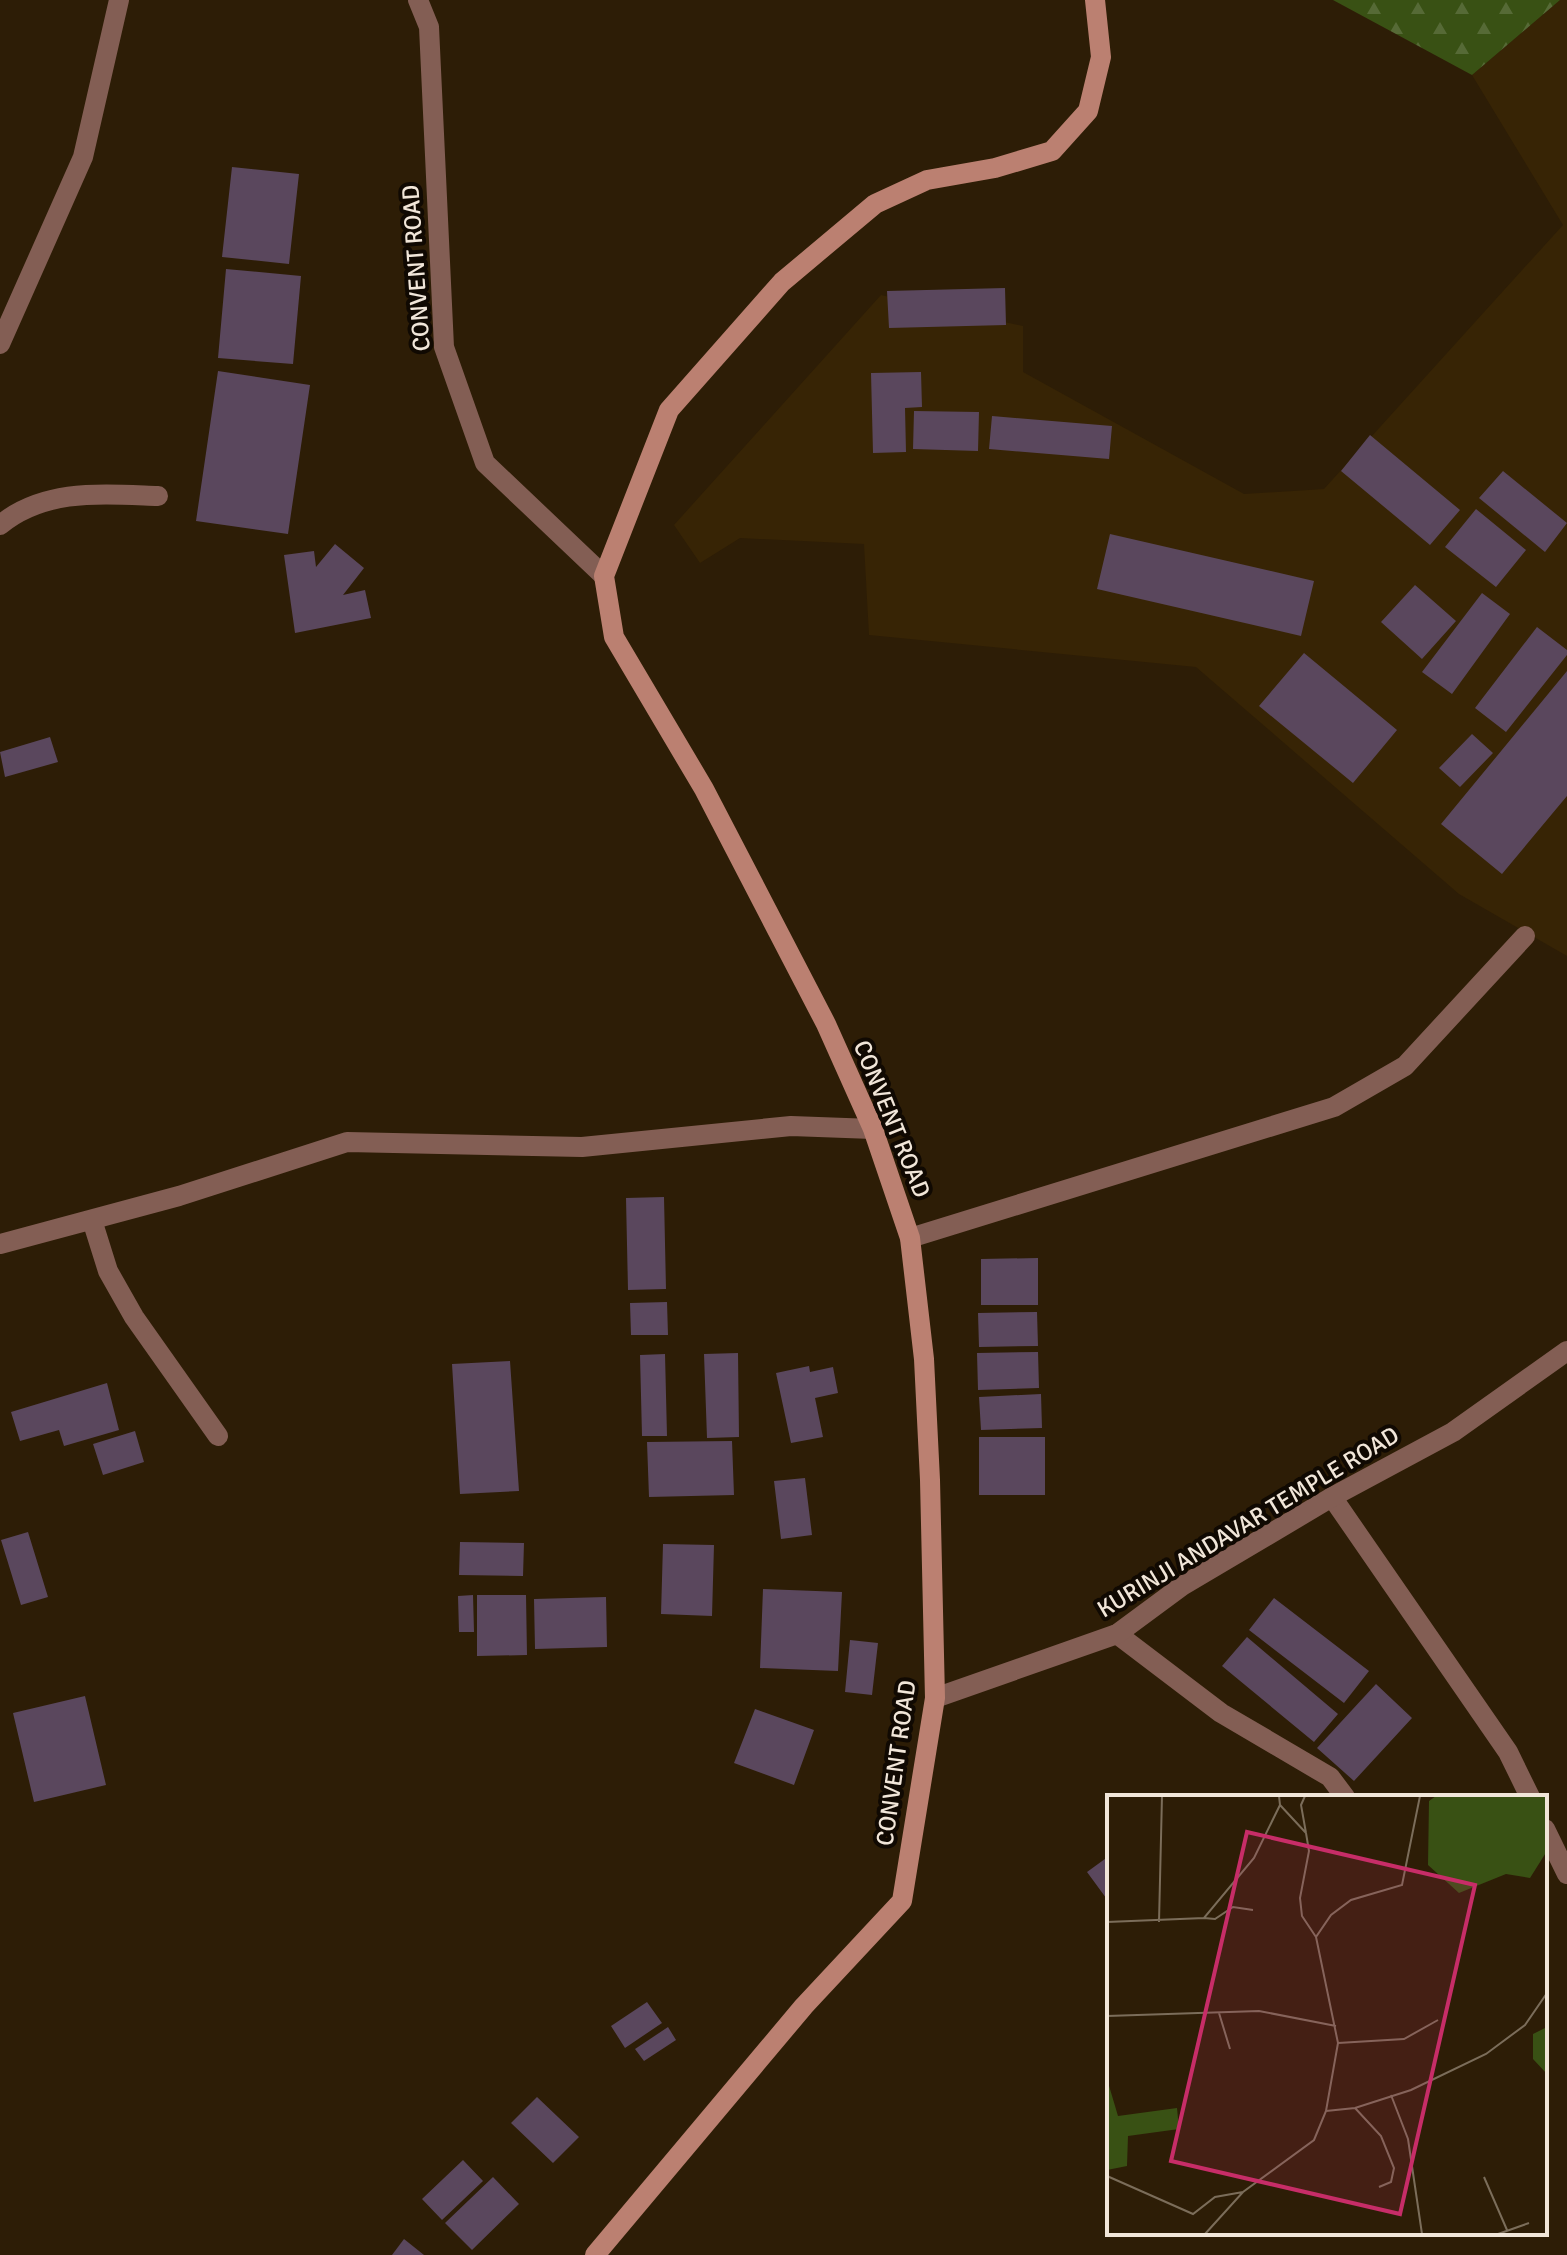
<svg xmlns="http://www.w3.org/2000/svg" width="1567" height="2255" font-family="Signika,sans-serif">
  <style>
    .built { fill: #372405 }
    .forest { fill: url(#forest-firs) }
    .building { fill: #5a475d }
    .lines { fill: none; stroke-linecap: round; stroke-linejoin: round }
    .minor { stroke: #835e54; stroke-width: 20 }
    .tertiary { stroke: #835e54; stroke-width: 20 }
    .secondary { stroke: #bb8071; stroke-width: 20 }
    .labels { text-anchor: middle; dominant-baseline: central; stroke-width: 8; stroke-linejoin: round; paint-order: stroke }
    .street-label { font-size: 24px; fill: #f1e6d9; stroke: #100902 }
    .inset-road { fill: none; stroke: #7b6d5a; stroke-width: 2 }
    .view { fill: #c72d68; fill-opacity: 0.15; stroke: #c72d68; stroke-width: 4 }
    .inset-edge { fill: none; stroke: #f1e6d9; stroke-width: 4 }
  </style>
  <defs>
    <pattern id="forest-firs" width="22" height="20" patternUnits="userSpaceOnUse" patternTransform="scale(2)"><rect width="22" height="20" fill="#395114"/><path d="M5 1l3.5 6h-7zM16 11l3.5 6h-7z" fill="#566a36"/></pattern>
  </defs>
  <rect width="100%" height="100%" fill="#2d1d06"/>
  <!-- built -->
  <path class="built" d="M1560,0H1567V956L1459,894L1196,667L869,635L864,544L740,538L700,563L674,525L881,295L1023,326V372L1244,494L1324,489L1563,225L1472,75Z"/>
  <!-- forest -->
  <path class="forest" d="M1333,0H1560L1472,75Z"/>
  <!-- building -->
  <path class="building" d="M232,167L299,174L289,264L222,257Z
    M226,269L301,276L293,364L218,358Z
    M1005,288L1006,325L889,328L887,291Z
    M218,371L310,385L288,534L196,521Z
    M921,372L922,407L905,408L906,452L873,453L871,373Z
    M914,411L979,412L978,451L913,449Z
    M992,416L1112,426L1109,459L989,449Z
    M1370,435L1460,510L1430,545L1341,471Z
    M1503,471L1567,523L1545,552L1479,498Z
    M1476,509L1526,550L1496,587L1445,547Z
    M1110,534L1314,581L1301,636L1097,589Z
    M335,544L364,568L343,595L365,590L371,618L295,633L284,555L314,551L316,567Z
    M1415,585L1456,621L1422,659L1381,622Z
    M1482,593L1510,614L1452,694L1422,672Z
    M1537,627L1567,650V655L1506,732L1475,708Z
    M1304,653L1397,730L1353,783L1259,706Z
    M1567,671V796L1502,874L1441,824Z
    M1472,734L1493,753L1460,787L1439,768Z
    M50,737L58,762L5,777L0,752Z
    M664,1197L666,1289L628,1290L626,1198Z
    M1038,1258V1305H981V1259Z
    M667,1302L668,1335H631L630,1303Z
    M1037,1312L1038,1346L979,1347L978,1313Z
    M1038,1352L1039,1388L978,1390L977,1353Z
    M738,1353L739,1437L707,1438L704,1354Z
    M665,1354L667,1436H642L640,1355Z
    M510,1361L519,1491L460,1494L452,1364Z
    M809,1366L810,1372L833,1367L838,1393L815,1398L823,1437L791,1443L776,1373Z
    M107,1383L119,1430L64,1446L59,1430L20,1441L11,1412Z
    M1041,1394L1042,1428L981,1430L979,1397Z
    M135,1431L144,1462L103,1475L93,1444Z
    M979,1437H1045V1495H979Z
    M732,1441L734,1495L649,1497L647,1442Z
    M805,1478L812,1535L781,1539L774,1481Z
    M28,1532L48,1597L21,1605L1,1540Z
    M460,1542L524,1543L523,1576L459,1575Z
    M663,1544L714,1545L712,1616L661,1614Z
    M763,1589L842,1592L838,1671L760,1668Z
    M473,1595L474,1632H459L458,1596Z
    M477,1595H526L527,1655L477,1656Z
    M606,1597L607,1647L535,1649L534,1599Z
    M1274,1598L1369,1671L1344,1703L1249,1630Z
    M1247,1637L1338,1714L1314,1742L1222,1666Z
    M850,1640L878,1643L872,1695L845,1692Z
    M1376,1684L1412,1718L1354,1781L1317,1748Z
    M85,1696L106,1785L34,1802L13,1713Z
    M755,1709L814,1730L794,1785L734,1763Z
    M1109,1856V1902L1087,1872Z
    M647,2002L662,2023L625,2048L611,2026Z
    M668,2027L676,2040L644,2061L635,2049Z
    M537,2097L579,2137L553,2163L511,2123Z
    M463,2160L483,2181L442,2220L422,2199Z
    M493,2177L519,2204L472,2250L445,2223Z
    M404,2239L424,2255H392Z"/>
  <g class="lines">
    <!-- minor -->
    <path class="minor" d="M0,344L83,157L119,0
      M0,525C45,488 103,494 158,496
      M92,1220L108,1271L134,1317L218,1436
      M910,1238L1334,1107L1405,1066L1525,936
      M0,1244L179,1196L347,1142L582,1147L791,1126L873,1129
      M1332,1497L1508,1752L1530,1797
      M1117,1634L1221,1713L1330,1777L1345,1797
      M1545,1829L1567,1874"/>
    <!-- tertiary -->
    <path class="tertiary" d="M418,0L429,27L444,347L485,463L604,576
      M935,1698L1117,1634L1182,1586L1332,1497L1453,1432L1567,1351"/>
    <!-- secondary -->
    <path class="secondary" d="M595,2255L804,2006L902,1901L935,1698L930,1480L924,1359L910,1238L873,1129L826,1024L704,789L614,637L604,576L669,410L782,282L875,204L927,180L995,168L1052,151L1088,111L1101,57L1095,0"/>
  </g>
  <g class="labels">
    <!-- street labels -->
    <g class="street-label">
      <text transform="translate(416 268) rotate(-94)">CONVENT ROAD</text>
      <text transform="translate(892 1119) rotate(68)">CONVENT ROAD</text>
      <text transform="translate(1248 1522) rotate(-31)">KURINJI ANDAVAR TEMPLE ROAD</text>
      <text transform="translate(896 1763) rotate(-82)">CONVENT ROAD</text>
    </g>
  </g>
  <!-- overview -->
  <g transform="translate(1107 1795)">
    <rect width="440" height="440" fill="#2d1d06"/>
    <path d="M329,1H440V56L423,83L399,79L352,98L321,70L322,6ZM440,232V279L426,264V239ZM0,284L11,321L70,313L72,334L21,341L20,371L0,375Z" fill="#395114"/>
    <path class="inset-road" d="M172,1L173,10L199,38L202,56L193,103L195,121L209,142M198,1L194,10L199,38M97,123L108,124L126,112L146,115M0,127L97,123L147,63L173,10M52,127L55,1M112,218L123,254M0,221L152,216L229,231M231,248L297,244L331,225M284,300L301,344L315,439M248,313L274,341L287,373L284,387L272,392M219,316L248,313L304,295L379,259L418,230L440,198M0,381L86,419L108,402L136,397M377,382L400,435M98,439L136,397L207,345L219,316L231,248L209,142L224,120L244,105L295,90L313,1M391,439L422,428"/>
    <path class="view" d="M140,37L368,90L293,419L64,366Z"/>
    <rect width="440" height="440" class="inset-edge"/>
  </g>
</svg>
